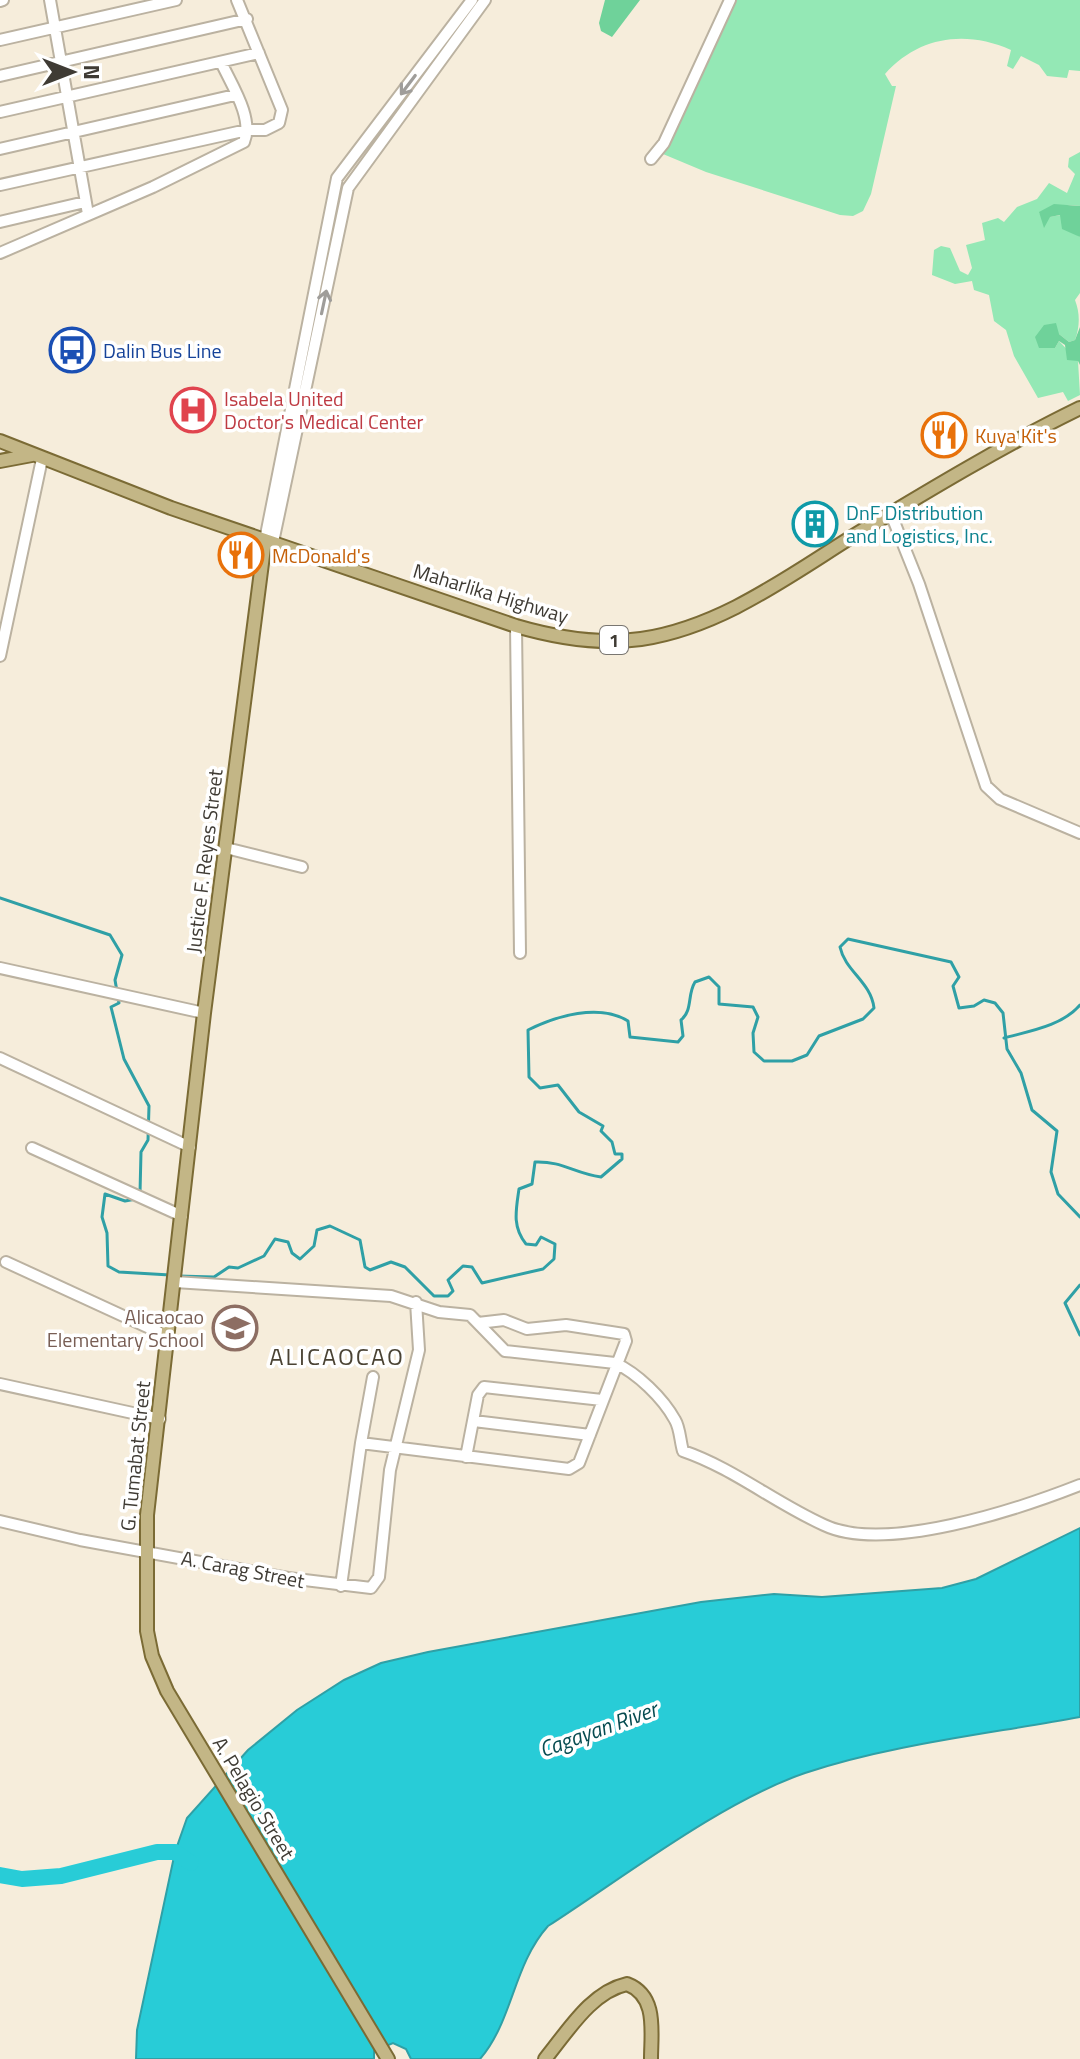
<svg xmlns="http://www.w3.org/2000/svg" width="1080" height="2059" font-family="'Titillium Web',sans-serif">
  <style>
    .green { fill: #94e8b5 }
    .forest { fill: #6fd29a }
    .water { fill: #28ccd7; stroke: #2fa0a6; stroke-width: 2 }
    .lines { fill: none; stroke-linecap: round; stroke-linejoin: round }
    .stream { stroke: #2fa0a6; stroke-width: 3 }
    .river { stroke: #28ccd7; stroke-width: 16 }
    .minor-casing { stroke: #bbb2a1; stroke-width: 14 }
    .major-casing { stroke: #7b6b35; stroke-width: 16 }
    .minor { stroke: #fff; stroke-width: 10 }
    .major { stroke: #c3b686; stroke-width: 12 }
    .oneway { stroke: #9f9d9a }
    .labels { text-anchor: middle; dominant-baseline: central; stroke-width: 7; stroke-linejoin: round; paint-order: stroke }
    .shield { fill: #fff; stroke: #797671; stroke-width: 2 }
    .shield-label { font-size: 18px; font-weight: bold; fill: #3f3b34 }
    .transit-label { font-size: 20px; fill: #164399; stroke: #fff; text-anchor: start }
    .health-label { font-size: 20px; fill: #be3a42; stroke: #fff; text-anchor: start }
    .food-label { font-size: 20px; fill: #c56008; stroke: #fff; text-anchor: start }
    .culture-label { font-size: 20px; fill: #0d838f; stroke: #fff; text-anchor: start }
    .street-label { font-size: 20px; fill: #3f3b34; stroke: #fff }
    .education-label { font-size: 20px; fill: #785e54; stroke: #fff; text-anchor: end }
    .water-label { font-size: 22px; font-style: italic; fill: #064b50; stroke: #fff }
    .quarter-label { font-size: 24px; letter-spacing: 2px; fill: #4a4334; stroke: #fff }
  </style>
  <rect width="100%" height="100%" fill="#f6eddb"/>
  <!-- green -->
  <path class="green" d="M735,0H1080V71L1069,70L1067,78L1047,76L1039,65L1021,56L1013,69L1007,66L1011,50C966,30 919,36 885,74L892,86H896L871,194L863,211L853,216L840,215L706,172L663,154Z
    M1080,152V206L1069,205L1039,213L1049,217L1061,215L1071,231L1080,237V293L1075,300C1080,313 1080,326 1075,340L1069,342L1059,334L1039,348H1055L1059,341L1078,361L1080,395L1068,401L1063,392L1038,398L1014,356L1006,330L994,321L989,295L974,290L972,281L955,284L932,275L934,250L941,246L950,248L960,271L968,275L972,268L966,245L985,240L982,223L998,218L1004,222L1017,207L1037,199L1049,183L1067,193L1075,174L1068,167L1069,158Z"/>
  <!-- forest -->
  <path class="forest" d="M605,0H640L612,37L601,31L599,23Z
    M1054,204L1080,206V237L1062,229L1060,215L1050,217L1044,228L1039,212Z
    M1056,323L1059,334L1069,342L1075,340L1080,327V365L1078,361L1067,360L1065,345L1059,341L1055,348H1039L1035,337L1044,325Z"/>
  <!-- water -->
  <path class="water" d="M1080,1528V1717C989,1734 893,1744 805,1773C721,1802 624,1877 548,1926C513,1965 513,2021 480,2059H411L406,2049L393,2043L374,2051V2059H136L137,2030L175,1852L187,1818L248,1750L297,1710L344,1680L381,1663L428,1652L701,1602L774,1594L822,1597L942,1588L976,1579Z"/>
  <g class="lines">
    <!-- stream -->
    <path class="stream" d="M0,898L110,935L122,955L115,980L119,1003L111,1007L124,1059L149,1106L148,1140L141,1152L140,1193L136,1199L125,1201L105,1194L102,1217L107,1233L108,1266L119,1272L170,1275
      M1004,1038C1030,1031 1062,1026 1080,1005
      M178,1276L214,1277L229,1267L238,1268L264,1256L275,1239L288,1242L292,1253L300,1259L314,1246L317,1230L330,1226L360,1240L365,1267L370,1270L391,1262L405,1267L434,1296H448L453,1291L448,1280L463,1266L472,1267L482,1283L543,1269L554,1259L555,1244L541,1237L536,1245L526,1244C512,1227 516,1210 519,1189L532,1184L535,1162C563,1161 573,1173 601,1177L622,1159V1154H615L612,1142L601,1131L603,1126L579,1112L558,1085L540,1088L529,1077L528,1030C556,1016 599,1003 628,1021L630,1037L678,1042L683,1036L681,1020C693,1010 687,995 695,982L709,977L719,987V1004L753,1007L758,1017L753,1033L754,1052L764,1061H792L807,1055L819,1036L863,1019L874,1008C871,982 845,971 840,947L848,939L951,962L959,977L953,986L959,1008L974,1006L984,1000L995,1003L1003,1013L1007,1049L1021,1073L1032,1110L1057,1131L1051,1172L1058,1194L1080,1217
      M1080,1285L1065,1303L1080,1335"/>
    <!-- river -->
    <path class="river" d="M0,1875L22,1879L61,1876L157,1852H175L191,1863"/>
    <!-- minor casing -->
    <g class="minor-casing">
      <path id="minor" d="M50,0L88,214
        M0,1L3,0
        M0,40L176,0
        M0,76L247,19
        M0,112L259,53
        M0,149L235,95
        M651,159L664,143L730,0
        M0,185L247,130H265L279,123L282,110L237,0
        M0,222L85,202
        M0,253L153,187L244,142C254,118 231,84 221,62
        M891,514L919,584L986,786L1000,799L1080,833
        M265,540L337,178L472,0
        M273,542L348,188L485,0
        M516,626L520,953
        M0,656L42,459
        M226,848L302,867
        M0,968L204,1013
        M0,1058L190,1147
        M32,1148L182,1216
        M6,1262L169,1337
        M175,1282L391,1296L439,1312L470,1315L505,1351L615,1363C637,1373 663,1398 675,1420C680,1428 680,1441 683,1451C733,1468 775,1503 824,1525C885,1554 1019,1509 1080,1485
        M0,1384L160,1419
        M474,1421L590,1435
        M361,1443L373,1377
        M466,1457L478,1395L484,1387L602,1400
        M0,1521L80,1540L288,1578L371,1588L379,1577L390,1470L419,1350L416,1302
        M341,1586L361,1443L569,1469L579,1463L626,1341L624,1334L566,1325L527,1329L504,1320L478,1323"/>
    </g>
    <!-- major casing -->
    <g class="major-casing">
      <path id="major" d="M0,441L171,508L516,626C557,638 598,645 641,639C722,627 790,575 858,533C931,489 1004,445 1080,408
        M0,461L32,455
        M265,540L204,1013L147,1515V1631L152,1656L167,1691L388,2059
        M545,2059C568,2031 591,1992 627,1984C658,1996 651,2032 651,2059"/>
    </g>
    <!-- minor -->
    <use href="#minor" class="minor"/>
    <!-- major -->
    <use href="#major" class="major"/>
  </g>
  <!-- one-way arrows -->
  <defs><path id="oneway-shaft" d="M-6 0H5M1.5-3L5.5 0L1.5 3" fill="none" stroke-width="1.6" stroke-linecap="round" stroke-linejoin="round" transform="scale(2)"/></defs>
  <g class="oneway">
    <use href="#oneway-shaft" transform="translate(408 85) rotate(127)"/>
    <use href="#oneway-shaft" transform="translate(324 302) rotate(-78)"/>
  </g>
  <!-- icons -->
  <defs>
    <g id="bus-ring" transform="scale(2.3)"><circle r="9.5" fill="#fff" stroke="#1a4fb4" stroke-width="1.5"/><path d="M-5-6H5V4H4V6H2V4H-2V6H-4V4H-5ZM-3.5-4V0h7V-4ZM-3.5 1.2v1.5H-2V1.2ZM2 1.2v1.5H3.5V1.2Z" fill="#1a4fb4"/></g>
    <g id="hospital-ring" transform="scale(2.3)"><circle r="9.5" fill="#fff" stroke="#e0444e" stroke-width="1.5"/><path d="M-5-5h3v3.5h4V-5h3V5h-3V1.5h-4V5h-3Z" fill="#e0444e"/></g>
    <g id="restaurant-ring" transform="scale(2.3)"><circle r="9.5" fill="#fff" stroke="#e8710a" stroke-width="1.5"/><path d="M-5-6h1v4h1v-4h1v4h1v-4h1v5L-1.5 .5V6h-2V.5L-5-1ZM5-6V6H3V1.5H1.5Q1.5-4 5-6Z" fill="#e8710a"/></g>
    <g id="building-ring" transform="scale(2.3)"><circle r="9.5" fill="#fff" stroke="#0f9aa8" stroke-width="1.5"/><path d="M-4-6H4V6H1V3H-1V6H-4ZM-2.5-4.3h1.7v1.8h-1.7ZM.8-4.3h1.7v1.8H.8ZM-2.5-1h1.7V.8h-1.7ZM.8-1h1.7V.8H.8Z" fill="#0f9aa8"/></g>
    <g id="school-ring" transform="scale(2.3)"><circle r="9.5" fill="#fff" stroke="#8d6e63" stroke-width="1.5"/><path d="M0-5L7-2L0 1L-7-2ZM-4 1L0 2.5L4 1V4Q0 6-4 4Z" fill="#8d6e63"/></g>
  </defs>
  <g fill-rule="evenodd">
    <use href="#bus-ring" x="72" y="350"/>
    <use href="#hospital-ring" x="193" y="410"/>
    <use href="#restaurant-ring" x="944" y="435"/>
    <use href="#building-ring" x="815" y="524"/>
    <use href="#restaurant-ring" x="241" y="555"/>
    <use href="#school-ring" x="235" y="1328"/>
  </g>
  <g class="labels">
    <!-- shield labels -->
    <rect class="shield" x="600" y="626" width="28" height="28" rx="6"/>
    <g class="shield-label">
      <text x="614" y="640">1</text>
    </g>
    <!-- transit labels -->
    <g class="transit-label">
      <text x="103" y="350">Dalin Bus Line</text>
    </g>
    <!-- health labels -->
    <g class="health-label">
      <text x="224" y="398">Isabela United<tspan x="224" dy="23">Doctor's Medical Center</tspan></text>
    </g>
    <!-- food labels -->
    <g class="food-label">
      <text x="975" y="435">Kuya Kit's</text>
      <text x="272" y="555">McDonald's</text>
    </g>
    <!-- culture labels -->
    <g class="culture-label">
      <text x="846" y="512">DnF Distribution<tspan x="846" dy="23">and Logistics, Inc.</tspan></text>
    </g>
    <!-- street labels -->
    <g class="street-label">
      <text transform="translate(491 593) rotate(17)">Maharlika Highway</text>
      <text transform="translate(204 861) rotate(-83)">Justice F. Reyes Street</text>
      <text transform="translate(135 1456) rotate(-84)">G. Tumabat Street</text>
      <text transform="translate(243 1569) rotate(11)">A. Carag Street</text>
      <text transform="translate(254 1798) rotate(59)">A. Pelagio Street</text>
    </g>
    <!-- education labels -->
    <g class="education-label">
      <text x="204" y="1316">Alicaocao<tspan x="204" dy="23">Elementary School</tspan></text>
    </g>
    <!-- water labels -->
    <g class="water-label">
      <text transform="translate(598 1729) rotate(-20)">Cagayan River</text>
    </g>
    <!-- quarter labels -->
    <g class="quarter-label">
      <text x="337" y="1356">ALICAOCAO</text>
    </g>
  </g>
  <!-- north arrow -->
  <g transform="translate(72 72) rotate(90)" stroke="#ffffff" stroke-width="6" paint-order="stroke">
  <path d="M0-6L14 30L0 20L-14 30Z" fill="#3f3b34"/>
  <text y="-12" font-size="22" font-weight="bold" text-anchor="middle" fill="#3f3b34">N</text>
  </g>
</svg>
